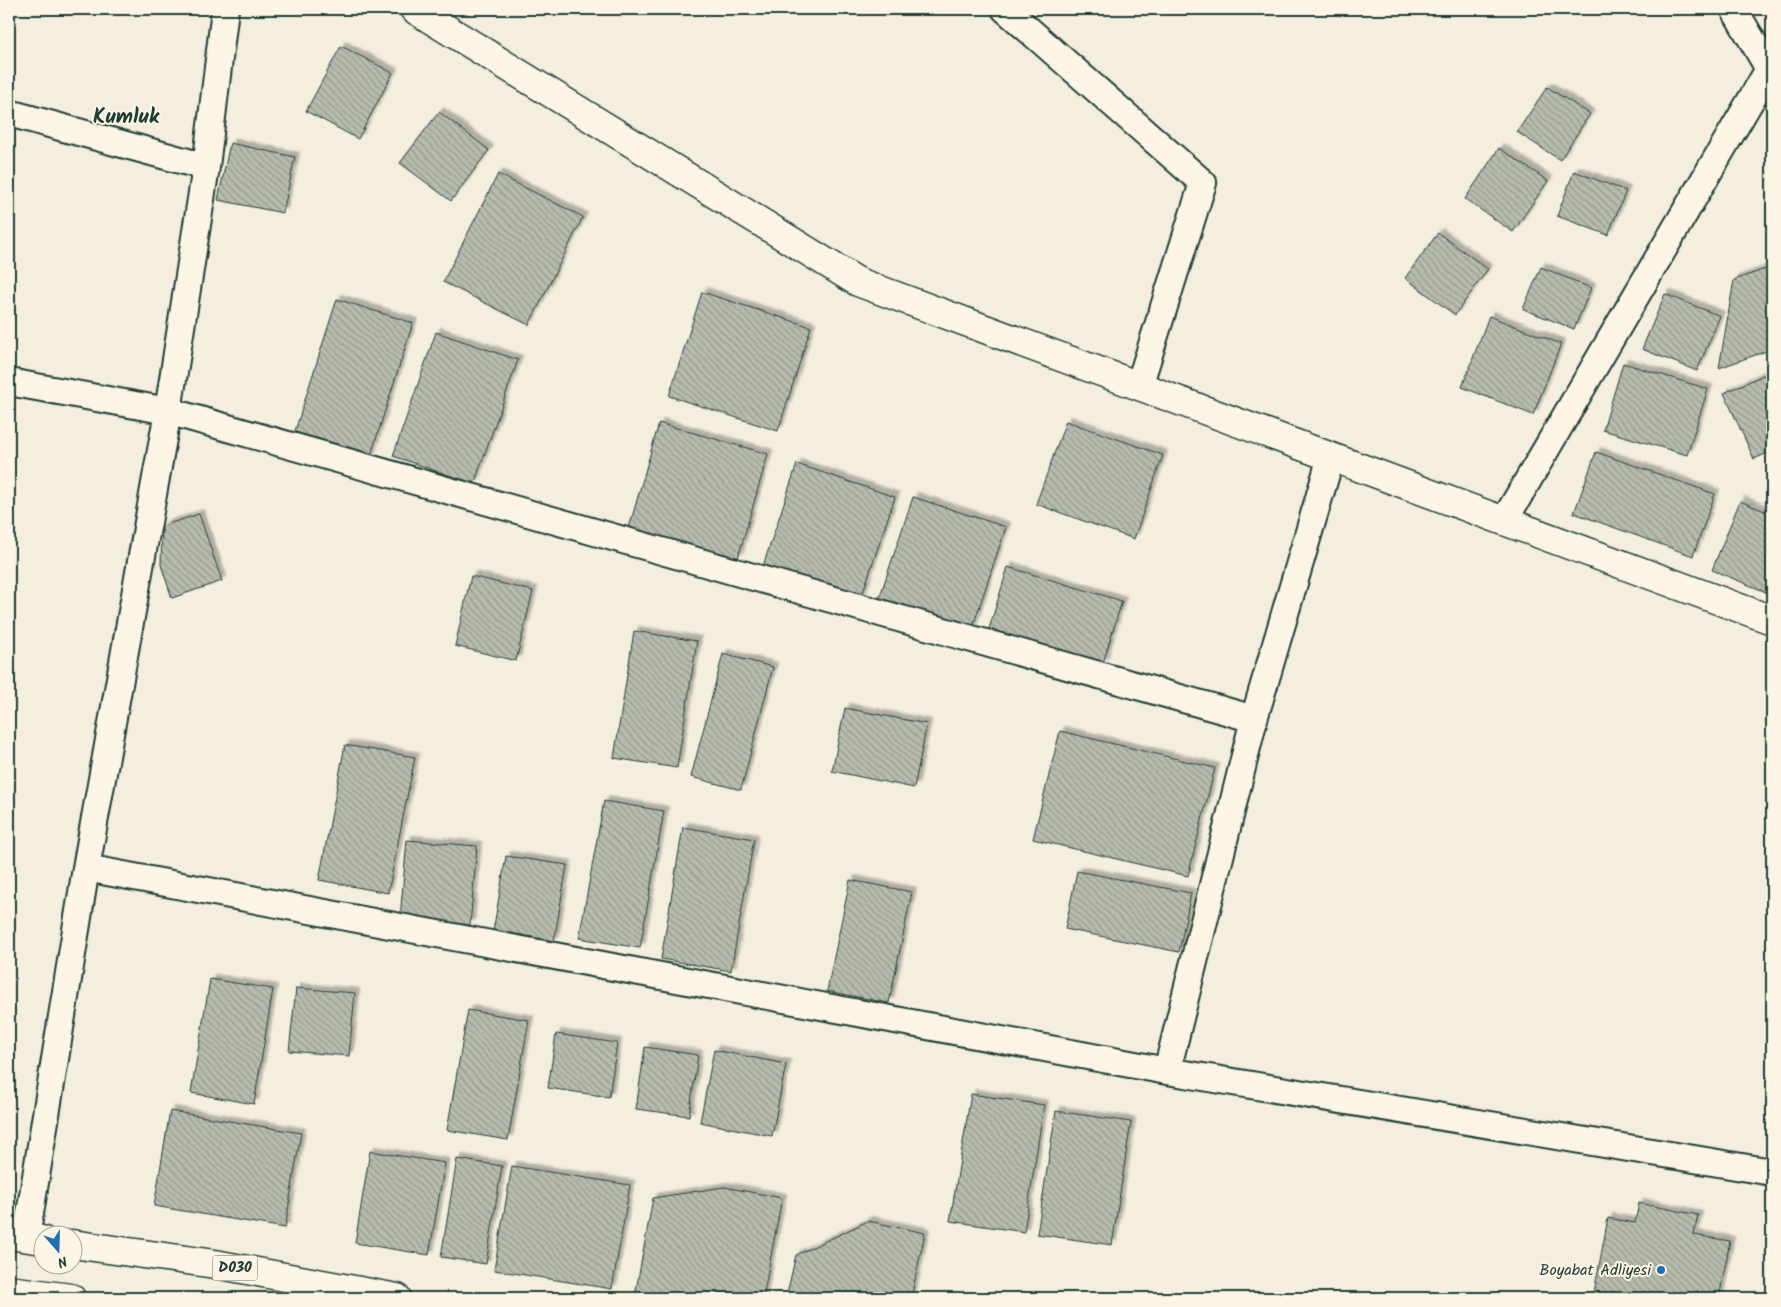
<svg xmlns="http://www.w3.org/2000/svg" width="1781" height="1307" font-family="Kalam,sans-serif">
  <style>
    .building { fill: url(#building-back-hatch); stroke: #1f3d34; filter: url(#shadow) }
    .lines { fill: none; stroke-linecap: round; stroke-linejoin: round }
    .street-casing { stroke: #1f3d34; stroke-width: 30 }
    .secondary-casing { stroke: #1f3d34; stroke-width: 31 }
    .primary-casing { stroke: #1f3d34; stroke-width: 31 }
    .street { stroke: #fcf5e5; stroke-width: 26 }
    .secondary { stroke: #fcf5e5; stroke-width: 28 }
    .primary { stroke: #fcf5e5; stroke-width: 28 }
    .poi-dot { fill: #1f6fb2; stroke: #fcf5e5; stroke-width: 2 }
    .labels { text-anchor: middle; dominant-baseline: central; stroke-width: 4; stroke-linejoin: round; paint-order: stroke }
    .shield { fill: #fcf5e5; stroke: #617469; stroke-width: 1 }
    .shield-label { font-size: 15px; font-weight: bold; fill: #1f3d34 }
    .poi-label { font-size: 16px; fill: #1f3d34; stroke: #fcf5e5; text-anchor: end }
    .district-label { font-size: 21px; font-weight: bold; fill: #1f3d34; stroke: #fcf5e5 }
  </style>
  <defs>
    <pattern id="building-back-hatch" width="6" height="6" patternUnits="userSpaceOnUse" patternTransform="scale(1.25)"><rect width="6" height="6" fill="#b8bcae"/><path d="M-1 5l2 2M0 0l6 6M5-1l2 2" fill="none" stroke="#959a8e"/></pattern>
    <filter id="shadow"><feDropShadow dx="4.5" dy="-4.5" stdDeviation="1" flood-color="#0004"/></filter>
  </defs>
  <rect width="100%" height="100%" fill="#f3eede"/>
  <filter id="ink" filterUnits="userSpaceOnUse"><feTurbulence type="fractalNoise" baseFrequency=".02" numOctaves="2"/><feDisplacementMap in="SourceGraphic" scale="10" xChannelSelector="R" yChannelSelector="G"/><feConvolveMatrix kernelMatrix="1 2 1 2 8 2 1 2 1" color-interpolation-filters="sRGB"/></filter>
  <g filter="url(#ink)">
    <!-- building -->
    <path class="building" d="M341,46L393,73L358,139L306,111Z
      M1547,87L1590,114L1560,160L1517,132Z
      M439,112L489,150L451,201L400,163Z
      M230,143L295,157L283,213L218,200Z
      M1499,148L1548,181L1513,232L1465,199Z
      M1574,171L1626,191L1608,235L1557,216Z
      M498,174L583,217L529,325L443,282Z
      M1438,233L1488,269L1455,315L1405,278Z
      M1541,267L1591,288L1574,329L1523,309Z
      M1771,267L1772,271V349L1719,368L1734,280Z
      M702,292L811,327L778,431L669,396Z
      M1665,294L1720,316L1697,371L1642,349Z
      M337,299L413,323L370,458L294,434Z
      M1489,316L1561,344L1533,415L1462,387Z
      M436,332L518,360L474,484L393,456Z
      M1623,363L1708,389L1687,455L1603,430Z
      M1772,371V451L1754,459L1724,393Z
      M1066,421L1163,455L1134,539L1036,504Z
      M659,423L768,454L738,558L629,528Z
      M1596,452L1715,494L1693,556L1574,513Z
      M797,464L895,497L861,598L763,566Z
      M913,497L1006,527L972,629L879,599Z
      M1740,501L1772,514L1771,594L1712,570Z
      M199,514L222,581L172,598L161,565L162,526Z
      M1008,567L1122,601L1103,663L989,629Z
      M471,576L533,591L516,661L455,646Z
      M634,631L697,641L677,768L614,758Z
      M723,654L773,667L741,790L691,777Z
      M845,708L927,724L914,788L832,771Z
      M1060,731L1215,768L1188,876L1033,839Z
      M345,745L415,757L388,893L319,880Z
      M604,801L664,811L640,948L579,938Z
      M683,827L754,839L731,971L661,959Z
      M407,840L477,846L470,925L400,918Z
      M506,856L567,865L554,942L493,932Z
      M1077,871L1191,893L1179,952L1065,929Z
      M850,880L912,892L889,1003L827,991Z
      M210,979L273,989L254,1104L191,1093Z
      M296,988L355,993L349,1056L289,1051Z
      M468,1010L529,1020L508,1140L447,1130Z
      M556,1034L617,1043L609,1097L548,1088Z
      M645,1047L698,1055L689,1116L636,1109Z
      M714,1050L786,1064L772,1136L700,1122Z
      M971,1094L1044,1105L1024,1232L950,1221Z
      M170,1111L301,1133L285,1228L154,1206Z
      M1056,1111L1131,1122L1112,1245L1037,1234Z
      M370,1151L445,1163L429,1255L355,1243Z
      M457,1159L502,1166L486,1264L441,1257Z
      M512,1166L630,1185L612,1289L494,1270Z
      M724,1187L782,1198L763,1298H647L635,1296L653,1198Z
      M1639,1203L1698,1215L1694,1235L1730,1241L1719,1298H1593L1608,1218L1635,1223Z
      M868,1221L925,1233L911,1298H786L796,1255Z"/>
    <g class="lines">
      <!-- street casing -->
      <g class="street-casing">
        <path id="street" d="M1005,9L1203,183L1139,386
          M9,113L206,167
          M9,382L168,411L1254,719L1167,1071L86,868
          M1504,521L1769,69L1734,9
          M1254,719L1331,457
          M1167,1071L1772,1172
          M26,1238L86,868L168,411L206,167L225,9"/>
      </g>
      <!-- secondary casing -->
      <g class="secondary-casing">
        <path id="secondary" d="M414,9L858,282L1772,620"/>
      </g>
      <!-- primary casing -->
      <g class="primary-casing">
        <path id="primary" d="M9,1235L42,1240
          M72,1244L215,1264L397,1298
          M9,1290L71,1298"/>
      </g>
      <!-- street -->
      <use href="#street" class="street"/>
      <!-- secondary -->
      <use href="#secondary" class="secondary"/>
      <!-- primary -->
      <use href="#primary" class="primary"/>
    </g>
  </g>
  <!-- markers -->
  <circle class="poi-dot" cx="1661" cy="1270" r="5"/>
  <g class="labels">
    <!-- shield labels -->
    <rect class="shield" x="212.5" y="1255.5" width="45" height="25" rx="4"/>
    <g class="shield-label">
      <text x="235" y="1268">D030</text>
    </g>
    <!-- poi labels -->
    <g class="poi-label">
      <text x="1651" y="1270">Boyabat Adliyesi</text>
    </g>
    <!-- district labels -->
    <g class="district-label">
      <text x="126" y="117">Kumluk</text>
    </g>
  </g>
  <!-- margin -->
  <rect width="1781" height="1307" fill="none" stroke="#fcf5e5" stroke-width="30"/>
  <rect x="15" y="15" width="1751" height="1277" fill="none" stroke="#1f3d34" stroke-width="2" filter="url(#ink)"/>
  <!-- north arrow -->
  <g transform="translate(58 1250) rotate(160)"><circle r="24" fill="#fcf5e5" stroke="#a4ab9e"/>
  <path d="M0-4L9 19L0 12L-9 19Z" fill="#1f6fb2"/>
  <text y="-8" font-size="14" font-weight="bold" text-anchor="middle" fill="#1f3d34">N</text>
  </g>
</svg>
